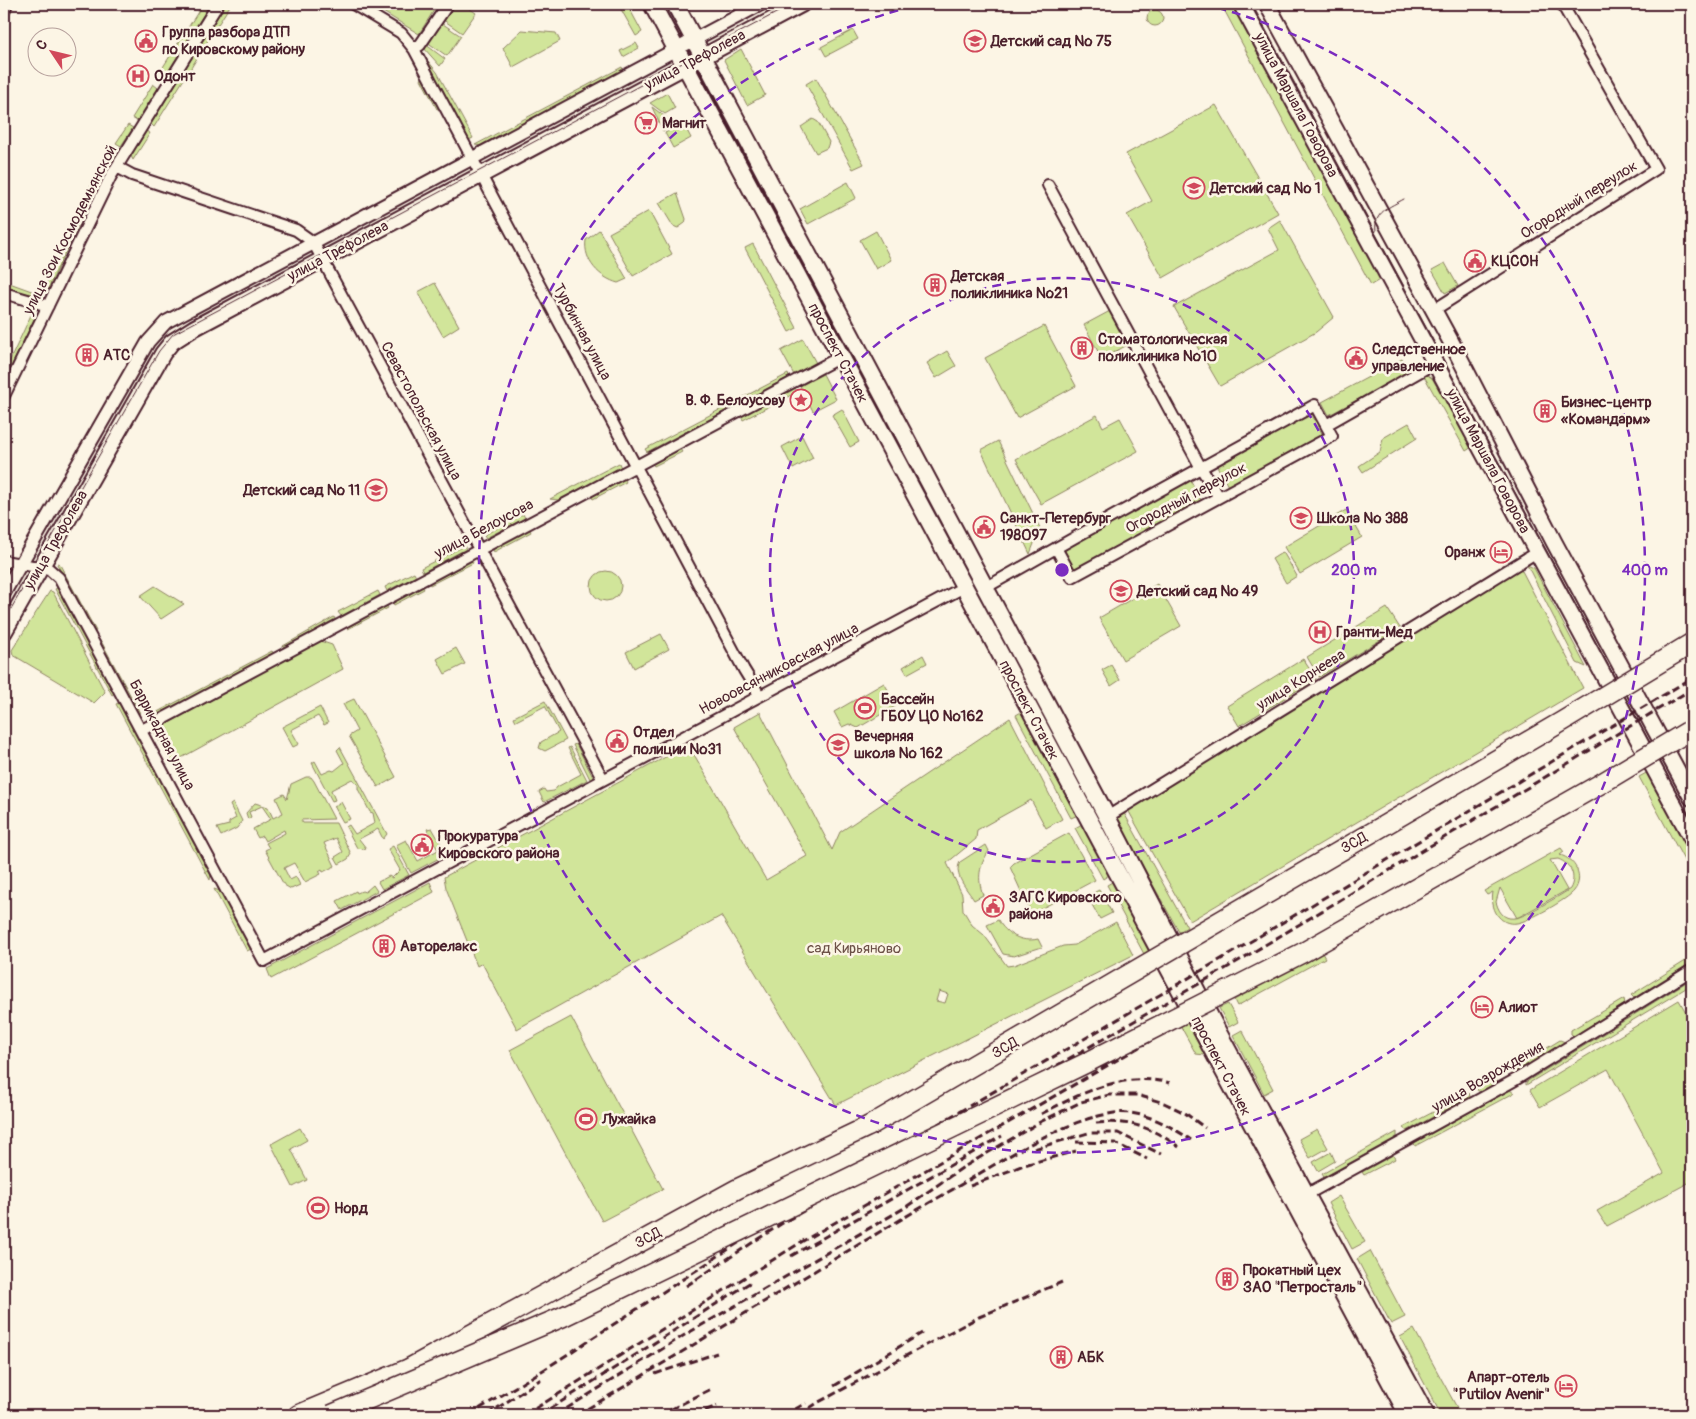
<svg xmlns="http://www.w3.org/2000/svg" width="1696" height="1419" font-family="Pangolin,sans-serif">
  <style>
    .green { fill: #d1e59a; stroke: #8e8262; fill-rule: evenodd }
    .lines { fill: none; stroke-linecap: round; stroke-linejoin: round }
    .minor-casing { stroke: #4a1f2b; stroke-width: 14 }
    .tertiary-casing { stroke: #4a1f2b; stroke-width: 16 }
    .secondary-casing { stroke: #4a1f2b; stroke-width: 19 }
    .primary-casing { stroke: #4a1f2b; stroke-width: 20 }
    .motorway-casing { stroke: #4a1f2b; stroke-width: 22 }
    .minor { stroke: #fcf5e5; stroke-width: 10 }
    .tertiary { stroke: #fcf5e5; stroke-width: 12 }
    .secondary { stroke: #fcf5e5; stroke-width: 15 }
    .primary { stroke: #fcf5e5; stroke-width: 16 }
    .motorway { stroke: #fcf5e5; stroke-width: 19 }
    .tram { stroke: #4a1f2b; stroke-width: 1 }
    .rail { stroke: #4a1f2b; stroke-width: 3; stroke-dasharray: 8 4; stroke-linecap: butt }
    .motorway-bridge-casing { stroke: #4a1f2b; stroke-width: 22; stroke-linecap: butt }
    .motorway-bridge { stroke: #fcf5e5; stroke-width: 19 }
    .ring { fill: none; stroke: #7b2cbf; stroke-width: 2.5; stroke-dasharray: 9 6 }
    .labels { text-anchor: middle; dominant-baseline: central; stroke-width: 5; stroke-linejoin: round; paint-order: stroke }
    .poi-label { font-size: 15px; font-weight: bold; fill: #4a1f2b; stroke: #fcf5e5; text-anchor: start }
    .street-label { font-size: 15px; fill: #4a1f2b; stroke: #fcf5e5 }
    .park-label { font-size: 15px; fill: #6c5047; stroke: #fcf5e5 }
    .centre { fill: #7b2cbf; stroke: #fcf5e5; stroke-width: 2.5 }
    .ring-label { font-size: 15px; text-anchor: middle; font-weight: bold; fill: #7b2cbf; stroke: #fcf5e5; stroke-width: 5; stroke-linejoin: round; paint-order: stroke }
  </style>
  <rect width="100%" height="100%" fill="#fcf5e5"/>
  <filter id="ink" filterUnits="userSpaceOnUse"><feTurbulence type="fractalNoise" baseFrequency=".02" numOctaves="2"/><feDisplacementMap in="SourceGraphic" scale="10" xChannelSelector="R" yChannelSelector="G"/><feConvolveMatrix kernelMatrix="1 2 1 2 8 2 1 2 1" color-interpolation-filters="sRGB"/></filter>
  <g filter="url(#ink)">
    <!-- green -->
    <path class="green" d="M203,4H210L164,78L158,75Z
      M226,4H231L205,45L201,43Z
      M370,4H432L436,7L419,34Z
      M453,4H463L476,13L462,33L442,19Z
      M618,4H627L642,32L636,36Z
      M1221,4H1233L1381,279L1371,285Z
      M1147 18a8 8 0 1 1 16 0a8 8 0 1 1-16 0Z
      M440,22L461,36L447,56L427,42Z
      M522,30L556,33L560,41L513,67L503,48Z
      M853,30L858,39L826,56L821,47Z
      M636,43L639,48L623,57L620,51Z
      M425,44L445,59L440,66L423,47Z
      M198,48L202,50L188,73L184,71Z
      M741,49L765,95L747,105L724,60Z
      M423,55L437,72L473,138L469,140L466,136Z
      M622,67L623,70L483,146L475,145Z
      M180,77L184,79L154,127L151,124Z
      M424,77L440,108L437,109L421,79Z
      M816,78L864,164L853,169L806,84Z
      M153,84L158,88L137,121L132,118Z
      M667,93L675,108L665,114L650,103Z
      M1216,105L1278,213L1163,278L1127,215L1152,201L1126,154Z
      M652,107L668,119L671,126L663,131Z
      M813,119L818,122L829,142L827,148L816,153L801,127Z
      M683,123L691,138L673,148L665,133Z
      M128,125L133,128L121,146L116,143Z
      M146,131L150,133L133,160L131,156Z
      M112,151L117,154L107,171L100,169Z
      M99,172L105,174L94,192L88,191Z
      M848,182L856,198L808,224L800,209Z
      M677,193L686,219L685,223L678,228L673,226L659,203Z
      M649,211L672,254L633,276L609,233Z
      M74,220L79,223L48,289L44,288Z
      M1280,220L1334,317L1316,332L1220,386L1174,307L1279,250L1268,228Z
      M599,230L627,279L618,283C600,278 583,261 586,240Z
      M876,231L891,260L876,269L860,240Z
      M753,244L797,328L789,332L745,248Z
      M1445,263L1458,286L1445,293L1432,270Z
      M4,281L37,293L36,296L4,287Z
      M435,283L459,326L443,336L418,292Z
      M1110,311L1129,344L1102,359L1084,325Z
      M31,315L35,317L4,381V373Z
      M1044,326L1076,386L1017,418L985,358Z
      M803,339L816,363L794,375L781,351Z
      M947,351L956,366L936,378L927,363Z
      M1402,359L1409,372L1329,415L1322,402Z
      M788,374L789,377L734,406L732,403Z
      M823,374L836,399L813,411L800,386Z
      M1427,375L1432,378L1472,447L1466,451L1424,376Z
      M795,388L797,392L743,420L741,416Z
      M725,407L727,410L647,452L645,449Z
      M842,409L859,442L850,447L832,415Z
      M1311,413L1324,437L1229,488L1216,464Z
      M1097,415L1103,427L1120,418L1138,451L1041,504L1016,459Z
      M1409,423L1417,438L1363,472L1359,466L1380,452L1383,438Z
      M802,436L813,458L793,469L782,447Z
      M998,441L1040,528L1030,554L981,450Z
      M680,449L682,452L654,466L652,463Z
      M619,463L621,468L558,500L550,499Z
      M624,478L626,482L593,499L591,495Z
      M1190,479L1202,502L1074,571L1062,548Z
      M1346,510L1362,537L1300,574L1284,547Z
      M523,514L525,518L486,538L484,535Z
      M529,528L531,532L494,552L492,548Z
      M464,546L466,549L423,572L421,568Z
      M1283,552L1297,576L1286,583L1272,559Z
      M471,559L473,563L430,585L428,582Z
      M59,563L96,631L93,632L57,564Z
      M1527,565L1534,568L1586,667L1577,663Z
      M1521,569L1583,688L1190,921L1128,810Z
      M591 586a15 15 0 1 1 30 0a15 15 0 1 1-30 0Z
      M414,572L416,576L387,591L385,587Z
      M1157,584L1181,626L1123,660L1099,618Z
      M422,585L424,589L394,605L392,601Z
      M155,586L184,604L161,619L140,596Z
      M59,587L115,693L112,695L55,589Z
      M50,591L53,592L105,692L94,703L13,655L12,650Z
      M378,591L380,595L341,616L338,612Z
      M386,604L388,608L348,629L346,625Z
      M1387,608L1400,628L1319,677L1307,657Z
      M334,617L335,619L324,625V628L284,649L283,646Z
      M661,634L669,649L634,668L626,652Z
      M101,641L140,713L137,714L99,642Z
      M320,641L332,645L343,669L172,763L154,731Z
      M456,648L465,664L445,674L437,659Z
      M272,651L274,654L149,720L148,717Z
      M923,655L927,663L907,674L903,667Z
      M1303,659L1316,679L1239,726L1227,706Z
      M1111,665L1120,680L1111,686L1102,670Z
      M884,683L897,705L858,728L849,724L842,727L834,712Z
      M354,699L396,777L378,787L349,736L357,731L343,704Z
      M545,701L566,740L545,751L539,748L541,742L559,732L545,706L516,721L514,717Z
      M120,702L211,874L210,880L116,704Z
      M320,707L328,723L324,725L318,716L291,730L299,744L293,747L282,727Z
      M1023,711L1078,815L1071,818L1016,715Z
      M760,712L832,850L840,832L1010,718L1062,819L1046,828L1031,800L977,830L976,839L947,863L962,894L963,910L972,925L984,935L1007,966L1014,965L1063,946L1075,945L1116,922L1133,955L836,1105L721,916L517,1029L482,963L477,966L446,888L444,877L697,740L700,746L692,751L766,880L807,856L734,727ZM939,991L948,994L945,1003L936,1001Z
      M576,744L593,777L590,779L573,745Z
      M340,747L387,834L383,839L378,829L359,839L366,848L364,849L357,848L346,827L349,825L355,834L375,823L373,813L370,812L358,789V784L352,779L331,790L335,800L332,801L312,763L315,761L322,774L331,770L334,771L344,763L337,750Z
      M570,747L587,780L544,802L539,792L544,789L546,792L554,791L557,787L581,774L568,748Z
      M1648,772L1692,855V875L1639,777Z
      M306,777H311L314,781L334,819L301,820L303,823H336L351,854L348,859L339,864L335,857L343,852L336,838L324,843L335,866L323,872L322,869L319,871L321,874L305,882L294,863L284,868L290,880L296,877L300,885L291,889L284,885L265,850L269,848L266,843L285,833L284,830L265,841L262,836L258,838L253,829L271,819L262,806L249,812L251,817L248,819L246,813L255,803L268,807L273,818L283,813L276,798L284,794L287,799L291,784Z
      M341,802L350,819L343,822L334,806Z
      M233,803L242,821L237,828L221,836L217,828L229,825V822L236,818L230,805Z
      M1124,813L1187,927L1179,932L1119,823L1118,819Z
      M1082,824L1109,875L1103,879L1075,828Z
      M432,828L447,854L411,873L396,845L406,840L418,861L438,850L427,829Z
      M1069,833L1095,880L1033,913L1030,911L1010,867L1014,863Z
      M986,845L989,851C979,866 977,878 983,895L974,900C967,889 953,875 960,862Z
      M393,846L409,875L382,889L378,882L389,876L392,878L400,870L388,849Z
      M1561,848L1564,852L1560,855C1575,859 1585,877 1574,891C1568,899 1527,922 1517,923C1499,926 1490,908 1493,892L1487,895L1484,891ZM1558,859C1571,864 1577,876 1570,889C1561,895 1552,900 1543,905C1526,914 1504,931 1496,902L1500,888L1517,918L1567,890L1550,860Z
      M1114,881L1151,949L1144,954L1107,885Z
      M430,882L434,892L271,979L267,969Z
      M373,885L377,891L342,910L337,901L356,891L357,893L362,891L365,892Z
      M214,889L220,891L251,949L247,951Z
      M1099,890L1112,913L1100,919L1087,896Z
      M998,920C1006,934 1021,943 1038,939L1042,947L1014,956L1003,954L987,925Z
      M1322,953L1325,958L1237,1006L1234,1000Z
      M1692,957V962L1634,998L1631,995Z
      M1688,981L1686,988L1526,1085V1082Z
      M1624,999L1625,1004L1574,1036L1571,1034V1030Z
      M1679,1000L1692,1023V1181L1607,1226L1597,1211L1664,1173L1608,1069L1540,1107L1530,1090Z
      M1228,1004L1238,1022L1229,1027L1219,1008Z
      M571,1017L663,1189L602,1221L510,1050Z
      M1187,1021L1205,1055L1196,1054L1180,1025Z
      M1242,1030L1273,1089L1264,1094L1233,1035Z
      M1560,1040L1565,1042L1512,1074L1510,1071Z
      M1496,1078L1497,1082L1480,1092L1476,1089Z
      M1510,1090L1514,1093L1415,1146L1414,1143Z
      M1469,1093L1470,1097L1407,1131L1403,1128Z
      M300,1128L307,1140L291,1149L307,1180L293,1187L271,1144Z
      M1317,1129L1328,1148L1310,1158L1299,1139Z
      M1397,1132V1137L1324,1177L1322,1174Z
      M1331,1152L1335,1161L1318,1171L1313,1162Z
      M1393,1155L1395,1159L1364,1175L1362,1172Z
      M1339,1196L1365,1242L1352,1249L1328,1203Z
      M1370,1251L1405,1317L1391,1324L1357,1259Z
      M1414,1329L1461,1415H1441L1400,1337Z"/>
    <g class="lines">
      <!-- minor casing -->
      <g class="minor-casing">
        <path id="minor" d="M353,4L401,33L414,49L744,670L760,696
          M4,11L7,4
          M414,49L420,45L448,4
          M117,167L132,175L296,230L313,242L603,779
          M1048,185L1201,468L1219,497
          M4,293L48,306
          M1434,310L1656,169L1562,4
          M4,396L111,176L218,4
          M1326,425L1435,363
          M4,561L49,569L59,578L264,961L964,587
          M985,588L1081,534L1315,405L1332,436L1072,577L1056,548
          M142,730L840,357
          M1107,817L1537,552
          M1302,1197L1515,1080L1692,970"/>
      </g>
      <!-- tertiary casing -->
      <g class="tertiary-casing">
        <path id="tertiary" d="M4,593L148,342L166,322L761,4"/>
      </g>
      <!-- secondary casing -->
      <g class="secondary-casing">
        <path id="secondary" d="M1241,4L1692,839
          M1267,4L1456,351L1554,542L1692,798
          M4,632L163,353L172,342L194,328L802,4"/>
      </g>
      <!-- primary casing -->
      <g class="primary-casing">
        <path id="primary" d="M652,4L1408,1415
          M675,4L1107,817L1220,1036L1426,1415"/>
      </g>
      <!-- motorway casing -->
      <g class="motorway-casing">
        <path id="motorway" d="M298,1415L408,1369L737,1189L869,1126"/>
      </g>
      <!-- minor -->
      <use href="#minor" class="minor"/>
      <!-- tertiary -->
      <use href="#tertiary" class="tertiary"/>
      <!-- secondary -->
      <use href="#secondary" class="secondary"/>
      <!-- primary -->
      <use href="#primary" class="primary"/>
      <!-- motorway -->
      <use href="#motorway" class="motorway"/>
      <!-- tram -->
      <path class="tram" d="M1252,4L1692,821
        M1376,231C1373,212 1390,207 1404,199
        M4,621L159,351L173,334L793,4"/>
      <!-- rail -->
      <path class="rail" d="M1041,1114C1081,1093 1124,1071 1170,1083
        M1096,1123C1131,1120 1151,1127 1179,1147
        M1076,1142L1115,1143L1147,1159
        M1034,1149L1088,1133H1118L1161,1154
        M970,1186L1024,1165L1076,1151
        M791,1256L1002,1136
        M686,1286L781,1224L1230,966L1692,689
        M655,1374L717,1353
        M834,1386L922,1333
        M469,1415L545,1369L775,1219L1223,958L1692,678
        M487,1415L541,1379
        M525,1415L803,1241L1155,1038
        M540,1415L751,1282
        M556,1415L683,1336L906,1207L962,1168L1040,1122L1081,1102L1109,1095H1137L1164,1103L1185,1113L1205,1128
        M577,1415C702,1341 824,1263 950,1191C999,1163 1058,1121 1114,1113C1142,1110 1168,1124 1191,1140
        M660,1415L711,1389
        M694,1415L717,1406
        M750,1415L753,1413
        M785,1415L806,1403
        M799,1415L819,1402L979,1317L1062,1282"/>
      <!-- motorway-bridge casing -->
      <g class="motorway-bridge-casing">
        <path id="motorway-bridge" d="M869,1126L1563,721L1692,643
          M331,1415L562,1317L1084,1064L1304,952L1602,783L1692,729"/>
      </g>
      <!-- motorway-bridge -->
      <use href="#motorway-bridge" class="motorway-bridge"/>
    </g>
  </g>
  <!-- distance rings -->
  <g class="ring">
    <circle cx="1062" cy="570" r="292"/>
    <path d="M1203 4A583 583 0 1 1 921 4"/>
  </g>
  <!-- icons -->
  <defs>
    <g id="civic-ring" transform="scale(1.125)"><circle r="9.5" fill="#fcf5e5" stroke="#d1495b" stroke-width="1.5"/><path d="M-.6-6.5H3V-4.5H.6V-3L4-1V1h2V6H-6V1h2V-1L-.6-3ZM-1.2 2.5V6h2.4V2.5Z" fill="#d1495b"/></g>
    <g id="school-ring" transform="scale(1.125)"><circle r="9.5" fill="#fcf5e5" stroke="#d1495b" stroke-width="1.5"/><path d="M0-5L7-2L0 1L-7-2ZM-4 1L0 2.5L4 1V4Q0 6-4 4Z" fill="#d1495b"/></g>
    <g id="hospital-ring" transform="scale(1.125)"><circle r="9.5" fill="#fcf5e5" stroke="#d1495b" stroke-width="1.5"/><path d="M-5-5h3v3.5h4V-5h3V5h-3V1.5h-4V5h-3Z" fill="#d1495b"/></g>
    <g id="supermarket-ring" transform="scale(1.125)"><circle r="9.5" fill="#fcf5e5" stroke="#d1495b" stroke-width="1.5"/><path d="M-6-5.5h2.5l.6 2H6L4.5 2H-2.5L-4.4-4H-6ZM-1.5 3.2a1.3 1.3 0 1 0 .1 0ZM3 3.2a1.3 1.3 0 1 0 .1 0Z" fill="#d1495b"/></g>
    <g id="building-ring" transform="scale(1.125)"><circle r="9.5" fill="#fcf5e5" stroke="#d1495b" stroke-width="1.5"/><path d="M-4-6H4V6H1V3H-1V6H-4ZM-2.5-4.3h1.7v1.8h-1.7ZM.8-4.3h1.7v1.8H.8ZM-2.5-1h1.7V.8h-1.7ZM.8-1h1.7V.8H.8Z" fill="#d1495b"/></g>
    <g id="sight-ring" transform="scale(1.125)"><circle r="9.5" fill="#fcf5e5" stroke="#d1495b" stroke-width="1.5"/><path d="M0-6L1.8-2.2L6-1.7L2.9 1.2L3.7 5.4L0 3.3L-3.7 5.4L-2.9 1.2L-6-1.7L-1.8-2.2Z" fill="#d1495b"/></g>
    <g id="hotel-ring" transform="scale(1.125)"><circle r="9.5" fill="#fcf5e5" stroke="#d1495b" stroke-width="1.5"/><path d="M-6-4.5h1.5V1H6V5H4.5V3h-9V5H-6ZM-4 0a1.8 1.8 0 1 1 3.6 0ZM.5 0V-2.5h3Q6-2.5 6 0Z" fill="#d1495b"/></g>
    <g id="stadium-ring" transform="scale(1.125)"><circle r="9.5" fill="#fcf5e5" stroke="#d1495b" stroke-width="1.5"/><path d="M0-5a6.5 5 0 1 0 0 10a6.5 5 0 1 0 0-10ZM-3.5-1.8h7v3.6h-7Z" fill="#d1495b"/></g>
  </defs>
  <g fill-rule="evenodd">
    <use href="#civic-ring" x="146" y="41"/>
    <use href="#school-ring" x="975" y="41"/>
    <use href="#hospital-ring" x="138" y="76"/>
    <use href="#supermarket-ring" x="646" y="123"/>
    <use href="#school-ring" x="1194" y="188"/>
    <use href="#civic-ring" x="1475" y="261"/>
    <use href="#building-ring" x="935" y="285"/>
    <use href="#building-ring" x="1082" y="348"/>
    <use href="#building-ring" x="87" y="355"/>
    <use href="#civic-ring" x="1356" y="358"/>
    <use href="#sight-ring" x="801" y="400"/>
    <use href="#building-ring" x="1545" y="411"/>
    <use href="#school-ring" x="376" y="490"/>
    <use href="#school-ring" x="1301" y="518"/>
    <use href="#civic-ring" x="984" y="527"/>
    <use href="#hotel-ring" x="1501" y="552"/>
    <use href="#school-ring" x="1121" y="591"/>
    <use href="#hospital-ring" x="1320" y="632"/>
    <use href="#stadium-ring" x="865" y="708"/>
    <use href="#civic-ring" x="617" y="741"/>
    <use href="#school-ring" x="838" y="745"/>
    <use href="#civic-ring" x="422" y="845"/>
    <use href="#civic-ring" x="993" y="906"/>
    <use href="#building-ring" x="384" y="946"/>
    <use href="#hotel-ring" x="1482" y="1007"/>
    <use href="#stadium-ring" x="586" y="1119"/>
    <use href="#stadium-ring" x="318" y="1208"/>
    <use href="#building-ring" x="1227" y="1279"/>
    <use href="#building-ring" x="1061" y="1357"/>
    <use href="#hotel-ring" x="1566" y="1386"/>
  </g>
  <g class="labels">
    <!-- poi labels -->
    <g class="poi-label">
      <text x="162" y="32">Группа разбора ДТП<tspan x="162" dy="17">по Кировскому району</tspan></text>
      <text x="991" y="41">Детский сад № 75</text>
      <text x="154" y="76">Одонт</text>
      <text x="662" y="123">Магнит</text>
      <text x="1210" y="188">Детский сад № 1</text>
      <text x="1491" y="261">КЦСОН</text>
      <text x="951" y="276">Детская<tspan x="951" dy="17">поликлиника №21</tspan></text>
      <text x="1098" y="339">Стоматологическая<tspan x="1098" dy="17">поликлиника №10</tspan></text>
      <text x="1372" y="349">Следственное<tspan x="1372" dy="17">управление</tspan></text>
      <text x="103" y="355">АТС</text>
      <text x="785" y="400" text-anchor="end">В. Ф. Белоусову</text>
      <text x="1561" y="402">Бизнес-центр<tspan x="1561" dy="17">«Командарм»</tspan></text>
      <text x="360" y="490" text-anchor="end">Детский сад № 11</text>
      <text x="1000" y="518">Санкт-Петербург<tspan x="1000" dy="17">198097</tspan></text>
      <text x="1317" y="518">Школа № 388</text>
      <text x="1485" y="552" text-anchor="end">Оранж</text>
      <text x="1137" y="591">Детский сад № 49</text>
      <text x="1336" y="632">Гранти-Мед</text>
      <text x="881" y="699">Бассейн<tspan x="881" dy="17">ГБОУ ЦО №162</tspan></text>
      <text x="633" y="732">Отдел<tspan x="633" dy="17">полиции №31</tspan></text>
      <text x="854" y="736">Вечерняя<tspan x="854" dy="17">школа № 162</tspan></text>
      <text x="438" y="836">Прокуратура<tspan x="438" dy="17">Кировского района</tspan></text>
      <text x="1009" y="897">ЗАГС Кировского<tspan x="1009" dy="17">района</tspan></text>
      <text x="400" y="946">Авторелакс</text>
      <text x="1498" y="1007">Алиот</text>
      <text x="602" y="1119">Лужайка</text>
      <text x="334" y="1208">Норд</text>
      <text x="1243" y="1270">Прокатный цех<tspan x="1243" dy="17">ЗАО "Петросталь"</tspan></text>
      <text x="1077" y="1357">АБК</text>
      <text x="1550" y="1377" text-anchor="end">Апарт-отель<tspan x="1550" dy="17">"Putilov Avenir"</tspan></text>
    </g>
    <!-- street labels -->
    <g class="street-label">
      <text transform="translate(695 60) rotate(-28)">улица Трефолева</text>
      <text transform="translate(1296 105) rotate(62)">улица Маршала Говорова</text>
      <text transform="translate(1579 200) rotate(-32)">Огородный переулок</text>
      <text transform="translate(70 230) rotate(-63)">улица Зои Космодемьянской</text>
      <text transform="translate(338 251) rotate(-28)">улица Трефолева</text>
      <text transform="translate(582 332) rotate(62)">Турбинная улица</text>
      <text transform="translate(838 353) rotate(62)">проспект Стачек</text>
      <text transform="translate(421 411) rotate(62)">Севастопольская улица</text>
      <text transform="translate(1488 461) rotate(62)">улица Маршала Говорова</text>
      <text transform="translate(1186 498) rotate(-28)">Огородный переулок</text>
      <text transform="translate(484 529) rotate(-28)">улица Белоусова</text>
      <text transform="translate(56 540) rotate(-60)">улица Трефолева</text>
      <text transform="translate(779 669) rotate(-28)">Новоовсянниковская улица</text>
      <text transform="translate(1301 680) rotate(-32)">улица Корнеева</text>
      <text transform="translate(1029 710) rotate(62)">проспект Стачек</text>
      <text transform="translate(162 735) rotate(62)">Баррикадная улица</text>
      <text transform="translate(1354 843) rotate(-30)">ЗСД</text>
      <text transform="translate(1005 1048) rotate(-30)">ЗСД</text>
      <text transform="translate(1221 1066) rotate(62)">проспект Стачек</text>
      <text transform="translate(1488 1077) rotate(-30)">улица Возрождения</text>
      <text transform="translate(648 1238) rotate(-29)">ЗСД</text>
    </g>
    <!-- park labels -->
    <g class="park-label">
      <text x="854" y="948">сад Кирьяново</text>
    </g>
  </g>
  <circle cx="1062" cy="570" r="8" class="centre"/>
  <g class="ring-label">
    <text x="1354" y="575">200 m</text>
    <text x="1645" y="575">400 m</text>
  </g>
  <!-- margin -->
  <rect width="1696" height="1419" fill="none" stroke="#fcf5e5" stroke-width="20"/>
  <rect x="10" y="10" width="1676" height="1399" fill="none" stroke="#4a1f2b" stroke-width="2" filter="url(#ink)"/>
  <!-- north arrow -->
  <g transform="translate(52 52) rotate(305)"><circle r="24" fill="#fcf5e5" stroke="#b59f9b"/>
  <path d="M0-4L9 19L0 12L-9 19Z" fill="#d1495b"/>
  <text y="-8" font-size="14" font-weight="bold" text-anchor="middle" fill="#4a1f2b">С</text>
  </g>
</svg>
